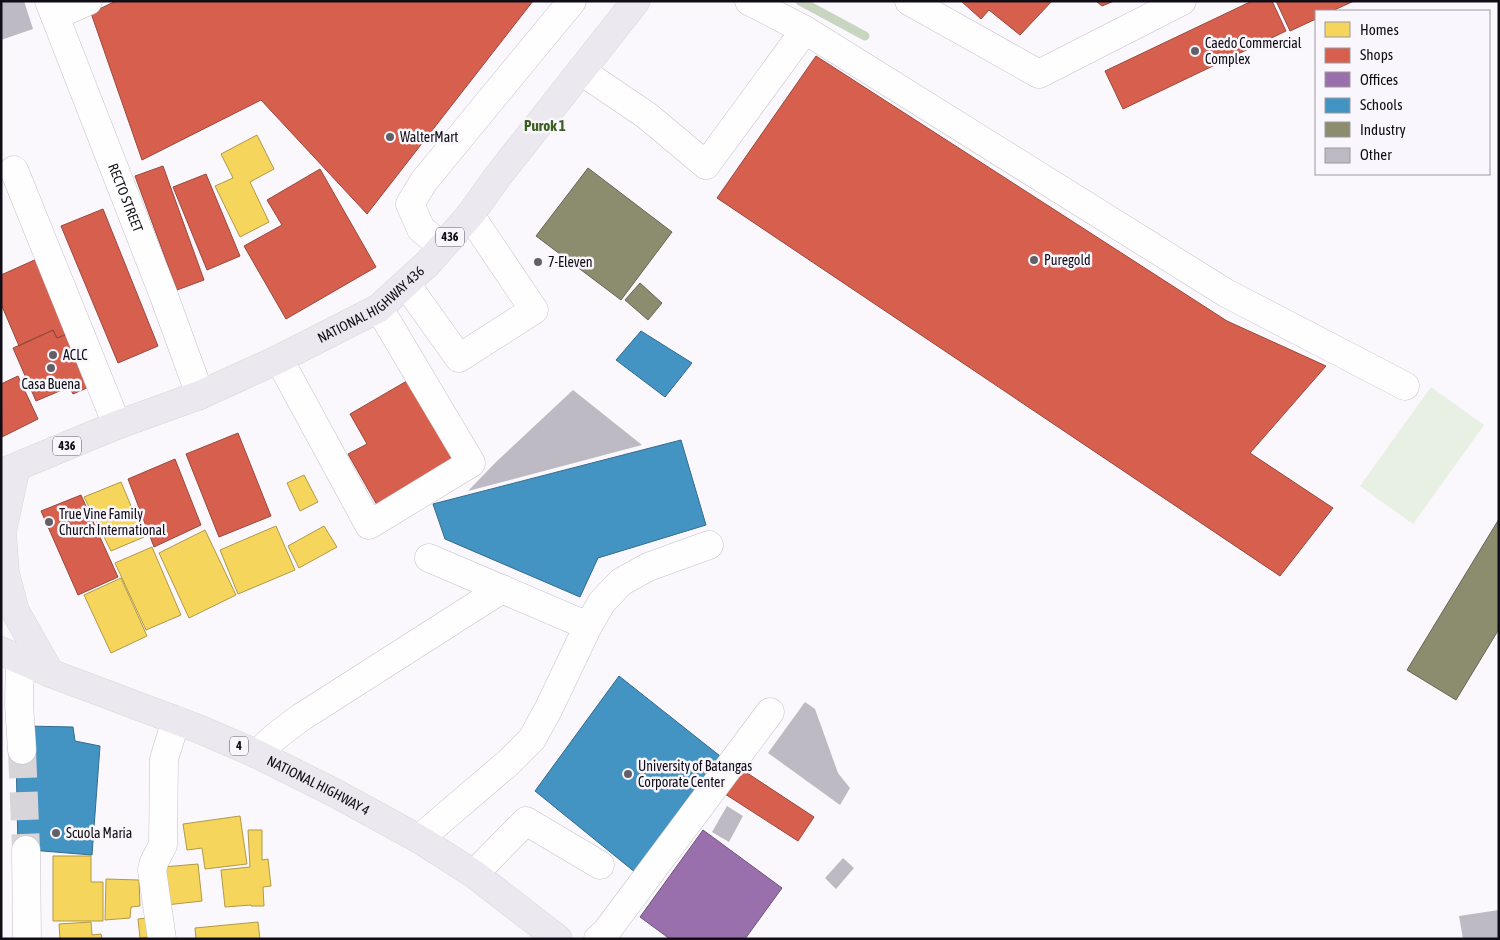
<svg xmlns="http://www.w3.org/2000/svg" width="1500" height="940" font-family="'Asap Condensed',sans-serif">
  <style>
    .green { fill: #e7f0e2 }
    .homes { fill: #f6d55c; stroke: #b19947 }
    .shops { fill: #d6604d; stroke: #9b473c }
    .offices { fill: #9970ab; stroke: #70527e }
    .schools { fill: #4393c3; stroke: #346b8f }
    .industry { fill: #8c8c6e; stroke: #676654 }
    .lines { fill: none; stroke-linecap: round; stroke-linejoin: round }
    .stream { stroke: #c8d6c1; stroke-width: 9 }
    .building { fill: #bebac3 }
    .minor-tunnel { stroke: #d7d5da; stroke-width: 28; stroke-dasharray: 28 14; stroke-linecap: butt }
    .minor-casing { stroke: #c5c2c8; stroke-width: 29 }
    .major-casing { stroke: #d7d6d9; stroke-width: 29 }
    .minor { stroke: #fefeff; stroke-width: 28 }
    .major { stroke: #ece8ef; stroke-width: 28 }
    .poi-dot { fill: #635f66; stroke: #f9f7fd; stroke-width: 2 }
    .labels { text-anchor: middle; dominant-baseline: central; stroke-width: 5; stroke-linejoin: round; paint-order: stroke }
    .shield { fill: #f9f7fd; stroke: #57535b; stroke-width: 1 }
    .shield-label { font-size: 12px; font-weight: bold; fill: #110d16 }
    .poi-label { font-size: 14px; fill: #110d16; stroke: #f9f7fd; text-anchor: start }
    .street-label { font-size: 14px; fill: #110d16; stroke: #f9f7fd }
    .neighbourhood-label { font-size: 15px; font-weight: bold; fill: #3b5f21; stroke: #f9f7fd }
  </style>
  <rect width="100%" height="100%" fill="#faf8fc"/>
  <!-- green -->
  <path class="green" d="M1431,387L1484,425L1413,524L1360,486Z"/>
  <!-- homes -->
  <path class="homes" d="M257,135L274,169L250,182L269,222L240,237L215,186L233,178L221,154Z
    M304,475L318,502L300,511L287,483Z
    M121,482L144,537L111,551L84,497Z
    M276,526L295,570L238,594L220,550Z
    M324,526L337,547L299,568L288,546Z
    M205,530L236,595L189,618L159,553Z
    M152,547L181,615L146,630L115,563Z
    M121,578L147,636L111,653L84,595Z
    M240,816L247,864L205,869L202,848L187,850L183,824Z
    M248,830H262V860L268,859L271,886L263,887L264,906H251V905L225,907L221,870L250,867Z
    M53,856H91V882H103V921H53Z
    M198,864L202,901L166,905L163,867Z
    M106,879L139,880L140,906L131,907L130,918L105,920Z
    M155,917L157,936L140,938L138,919Z
    M91,922L92,935L101,934L102,939H60L59,924Z
    M258,922L260,939H196L195,928Z"/>
  <!-- shops -->
  <path class="shops" d="M116,1H533L367,214L261,100L142,160L91,13Z
    M961,1H1052L1020,35L989,10L981,19Z
    M1096,1H1114L1102,6Z
    M1252,1H1272L1286,31L1123,109L1105,71Z
    M1276,1H1354L1332,11H1316V19L1290,31Z
    M816,56L1227,321L1326,366L1250,453L1333,508L1280,576L717,198Z
    M163,166L204,280L177,290L135,176Z
    M320,169L376,267L286,319L244,246L282,225L267,200Z
    M206,174L240,256L207,270L173,187Z
    M103,209L158,346L118,363L61,226Z
    M39,258L71,332L57,338L53,330L19,346L1,304V275Z
    M53,330L57,338L66,335L89,387L73,394L69,387L36,401L13,348Z
    M18,376L38,419L2,437L1,384Z
    M412,378L457,458L377,505L348,454L367,444L350,414Z
    M238,433L271,516L219,537L186,454Z
    M175,459L201,525L154,547L128,479Z
    M81,495L118,577L78,595L41,511Z
    M741,769L814,817L798,841L725,794Z"/>
  <!-- offices -->
  <path class="offices" d="M703,830L782,888L745,939H670L640,917Z"/>
  <!-- schools -->
  <path class="schools" d="M641,331L692,363L665,397L616,360Z
    M681,440L706,525L598,558L580,597L445,539L433,504Z
    M619,676L720,756L636,873L535,791Z
    M27,726L73,727L75,741L100,746L92,855L18,849L16,754Z"/>
  <!-- industry -->
  <path class="industry" d="M588,168L672,232L621,300L536,236Z
    M640,283L662,303L648,320L625,300Z
    M1499,519V629L1456,700L1407,670Z"/>
  <g class="lines">
    <!-- stream -->
    <path class="stream" d="M800,1L865,36"/>
  </g>
  <!-- building -->
  <path class="building" d="M1,1H24L33,29L1,40Z
    M573,390L642,445L468,491L496,462Z
    M805,702L815,709L838,773L850,788L840,805L768,753Z
    M727,806L743,816L729,842L712,832Z
    M843,858L854,868L836,889L825,878Z
    M1499,910V939H1463L1459,916Z"/>
  <g class="lines">
    <!-- minor-tunnel -->
    <path class="minor-tunnel" d="M22,750L26,850"/>
    <!-- minor casing -->
    <g class="minor-casing">
      <g id="minor">
        <path id="s1" d="M49,1L164,296L200,395"/>
        <path d="M749,1L805,30L1226,293L1405,386"/>
        <path d="M909,1L1039,74L1182,1"/>
        <path d="M55,16L88,1"/>
        <path d="M581,71L646,115L706,165L805,30"/>
        <path d="M14,170L117,425"/>
        <path d="M442,246L421,229L410,204L424,181L572,1"/>
        <path d="M406,284L459,358L534,310L470,215"/>
        <path d="M279,359L369,525L471,463L379,308"/>
        <path d="M429,558L588,626"/>
        <path d="M20,659L19,704L22,750"/>
        <path d="M257,754L275,737L300,718L502,589"/>
        <path d="M419,839L509,762L532,739L549,708L588,626L602,602L621,582L648,567L709,545"/>
        <path d="M26,850L27,939"/>
        <path d="M474,874L526,821L600,865"/>
        <path d="M162,939L152,870L154,862L163,845L164,759L176,720"/>
        <path d="M598,939L606,932L770,712"/>
      </g>
    </g>
    <!-- major casing -->
    <g class="major-casing">
      <g id="major">
        <path d="M16,468L2,532L5,572L15,611L50,673"/>
        <path id="s2" d="M1,473L117,425L200,395L279,359L379,308L428,263L470,215L498,176L636,1"/>
        <path id="s3" d="M1,651L50,673L199,729L257,754L335,793L419,839L474,874L558,939"/>
      </g>
    </g>
    <!-- minor -->
    <use href="#minor" class="minor"/>
    <!-- major -->
    <use href="#major" class="major"/>
  </g>
  <!-- markers -->
  <g class="poi-dot">
    <circle cx="1195" cy="51" r="5"/>
    <circle cx="390" cy="137" r="5"/>
    <circle cx="1034" cy="260" r="5"/>
    <circle cx="538" cy="262" r="5"/>
    <circle cx="53" cy="355" r="5"/>
    <circle cx="51" cy="368" r="5"/>
    <circle cx="49" cy="522" r="5"/>
    <circle cx="628" cy="774" r="5"/>
    <circle cx="56" cy="833" r="5"/>
  </g>
  <g class="labels">
    <!-- shield labels -->
    <g class="shield">
      <rect x="436" y="227.5" width="28" height="19" rx="4"/>
      <rect x="53" y="436.5" width="28" height="19" rx="4"/>
      <rect x="230" y="736.5" width="18" height="19" rx="4"/>
    </g>
    <g class="shield-label">
      <text x="450" y="237">436</text>
      <text x="67" y="446">436</text>
      <text x="239" y="746">4</text>
    </g>
    <!-- poi labels -->
    <g class="poi-label">
      <text x="1205" y="43">Caedo Commercial<tspan x="1205" dy="16">Complex</tspan></text>
      <text x="400" y="137">WalterMart</text>
      <text x="1044" y="260">Puregold</text>
      <text x="548" y="262">7-Eleven</text>
      <text x="63" y="355">ACLC</text>
      <text x="51" y="384" text-anchor="middle">Casa Buena</text>
      <text x="59" y="514">True Vine Family<tspan x="59" dy="16">Church International</tspan></text>
      <text x="638" y="766">University of Batangas<tspan x="638" dy="16">Corporate Center</tspan></text>
      <text x="66" y="833">Scuola Maria</text>
    </g>
    <!-- street labels -->
    <g class="street-label">
      <text stroke="none"><textPath href="#s1" startOffset="211">RECTO STREET</textPath></text>
      <text stroke="none"><textPath href="#s2" startOffset="408">NATIONAL HIGHWAY 436</textPath></text>
      <text stroke="none"><textPath href="#s3" startOffset="345">NATIONAL HIGHWAY 4</textPath></text>
    </g>
    <!-- neighbourhood labels -->
    <g class="neighbourhood-label">
      <text x="545" y="125">Purok 1</text>
    </g>
  </g>
  <!-- border -->
  <rect width="1500" height="940" fill="none" stroke="#110d16" stroke-width="5"/>
  <!-- legend -->
  <rect x="1315" y="10" width="175" height="165" fill="#f9f7fd" stroke="#9c99a1"/>
  <rect x="1325" y="22" width="25" height="15" fill="#f6d55c" stroke="#9c99a1"/>
  <text x="1360" y="35" font-size="15" fill="#110d16">Homes</text>
  <rect x="1325" y="48" width="25" height="15" fill="#d6604d" stroke="#9c99a1"/>
  <text x="1360" y="60" font-size="15" fill="#110d16">Shops</text>
  <rect x="1325" y="72" width="25" height="15" fill="#9970ab" stroke="#9c99a1"/>
  <text x="1360" y="85" font-size="15" fill="#110d16">Offices</text>
  <rect x="1325" y="98" width="25" height="15" fill="#4393c3" stroke="#9c99a1"/>
  <text x="1360" y="110" font-size="15" fill="#110d16">Schools</text>
  <rect x="1325" y="122" width="25" height="15" fill="#8c8c6e" stroke="#9c99a1"/>
  <text x="1360" y="135" font-size="15" fill="#110d16">Industry</text>
  <rect x="1325" y="148" width="25" height="15" fill="#bebac3" stroke="#9c99a1"/>
  <text x="1360" y="160" font-size="15" fill="#110d16">Other</text>
</svg>
